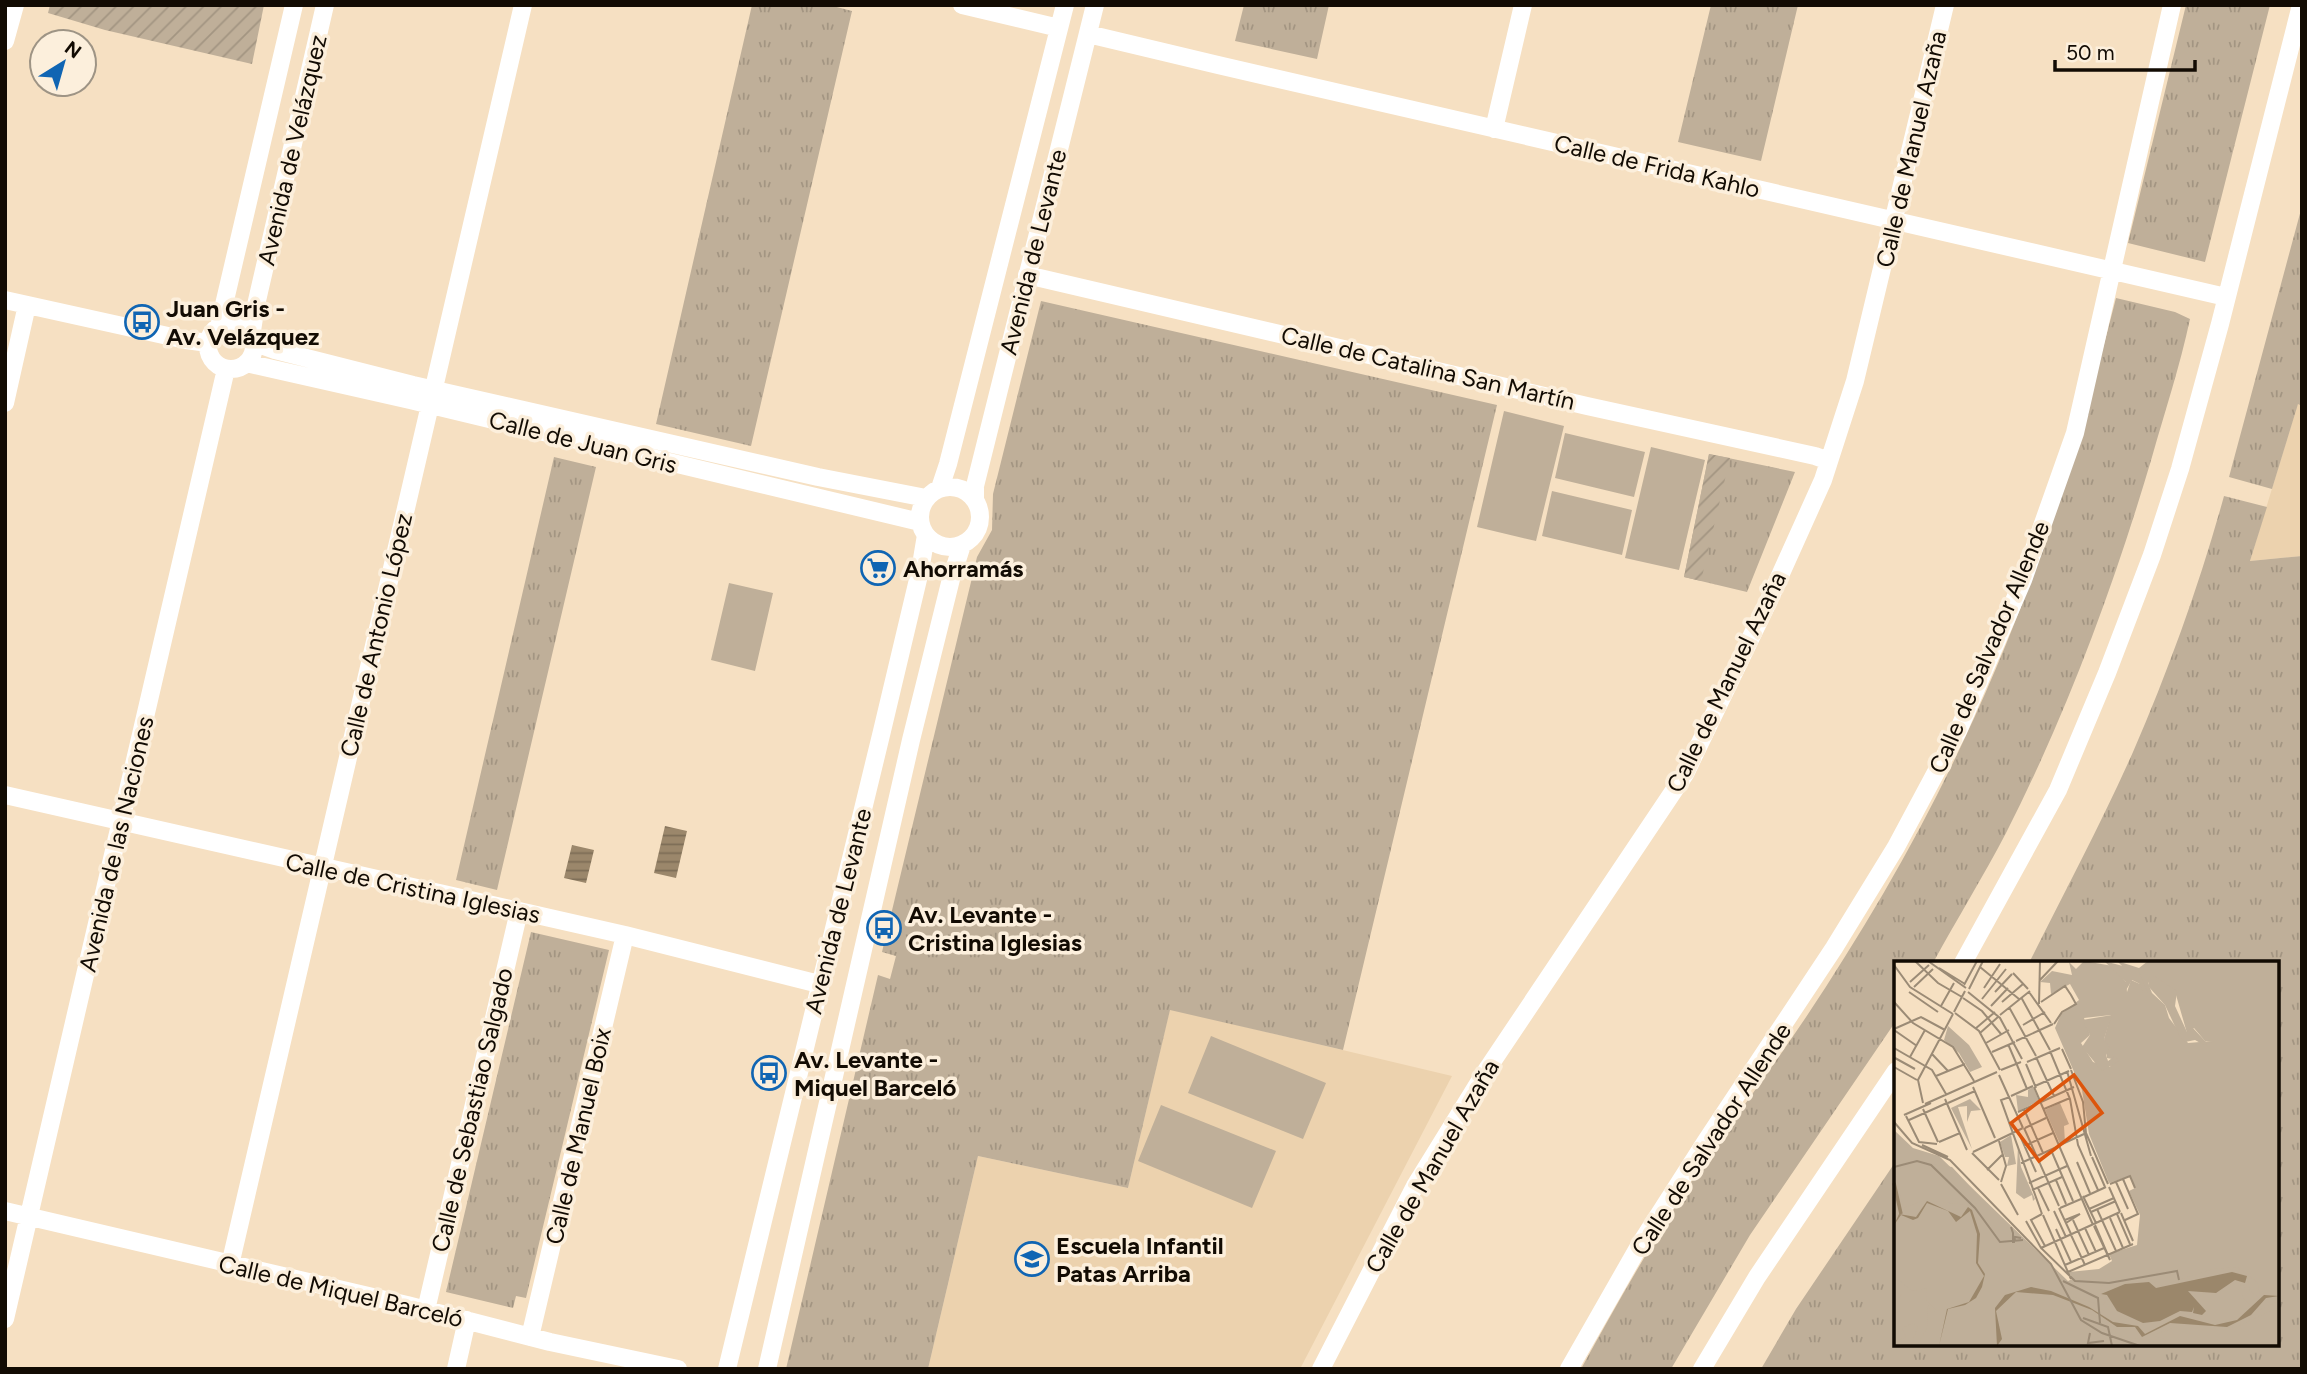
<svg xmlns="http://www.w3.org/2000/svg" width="2307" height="1374" font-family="Figtree,sans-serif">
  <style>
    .built { fill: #ecd2ae }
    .grass { fill: url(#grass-tufts) }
    .garden { fill: url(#garden-furrows) }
    .pitch { fill: #bfaf99 }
    .water { fill: url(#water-rules) }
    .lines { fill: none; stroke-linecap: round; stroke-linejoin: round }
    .minor { stroke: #fff; stroke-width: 18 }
    .labels { text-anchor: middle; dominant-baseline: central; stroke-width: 7; stroke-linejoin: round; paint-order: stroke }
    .street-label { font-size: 24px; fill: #120b03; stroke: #fcefdc }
    .poi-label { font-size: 24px; font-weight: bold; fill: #120b03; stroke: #fcefdc; text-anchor: start }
    .inset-river { fill: none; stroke: #9b876b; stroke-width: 3.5 }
    .inset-road { fill: none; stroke: #9b8b76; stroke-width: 2 }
    .view { fill: #dd550c; fill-opacity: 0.15; stroke: #dd550c; stroke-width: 3.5 }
    .inset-edge { fill: none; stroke: #120b03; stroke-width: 3.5 }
  </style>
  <defs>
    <pattern id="grass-tufts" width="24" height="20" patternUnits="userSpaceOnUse" patternTransform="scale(1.75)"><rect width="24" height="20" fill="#bfaf99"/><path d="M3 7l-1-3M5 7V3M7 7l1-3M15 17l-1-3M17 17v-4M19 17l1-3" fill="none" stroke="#a39582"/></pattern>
    <pattern id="garden-furrows" width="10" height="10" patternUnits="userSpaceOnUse" patternTransform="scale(1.75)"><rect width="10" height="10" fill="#bfaf99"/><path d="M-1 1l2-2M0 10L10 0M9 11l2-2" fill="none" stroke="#a39582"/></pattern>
    <pattern id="water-rules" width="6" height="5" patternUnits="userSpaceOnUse" patternTransform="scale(1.75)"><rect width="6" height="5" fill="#9b876b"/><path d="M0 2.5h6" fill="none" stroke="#7d6d56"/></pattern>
  </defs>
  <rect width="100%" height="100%" fill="#f6e0c2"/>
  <!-- built -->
  <path class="built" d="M2298,403L2302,406V556L2250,561Z
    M1170,1009L1452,1076L1300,1369H928L978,1156L1128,1188Z"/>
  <!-- grass -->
  <path class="grass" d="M752,5H829L852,11L751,446L656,424Z
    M1244,5H1329L1317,59L1235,41Z
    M1711,5H1798L1761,161L1678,142Z
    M2186,5H2270L2205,262L2128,243Z
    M2302,206V406L2298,404L2272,489L2229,477Z
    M2116,298L2175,312L2190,319C2180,366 2165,411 2152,457C2114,586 2067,713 2006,833C1983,877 1957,919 1933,963H1896V1021L1750,1235L1671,1369H1581C1620,1298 1660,1228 1705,1161C1725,1131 1747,1102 1768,1072C1809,1015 1847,955 1883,894C1948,783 2002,664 2045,542C2073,462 2095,380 2116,298Z
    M1041,301L1497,405L1343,1050L1170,1010L1128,1188L978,1156L928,1369H786L878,975L890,979L896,956L882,952L977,557L992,530L993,494Z
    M1709,454L1795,472L1747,592L1684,577Z
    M554,457L596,467L497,890L456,880Z
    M2224,496L2267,507L2250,561L2302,556V1369H1761L1796,1309L1896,1161V1344H2277V963H2029C2064,893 2101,824 2133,752C2169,669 2200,583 2224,496Z
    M531,932L609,950L526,1298L516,1296L513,1308L446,1292Z"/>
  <!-- garden -->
  <path class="garden" d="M50,5H264L252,64L105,30L48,13Z
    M1709,454L1730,458L1701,581L1684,577Z"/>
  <!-- pitch -->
  <path class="pitch" d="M1504,411L1564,426L1536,541L1477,527Z
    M1565,433L1645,452L1634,497L1555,478Z
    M1651,447L1705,460L1679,570L1625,558Z
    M1552,491L1632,510L1622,555L1542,536Z
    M729,583L773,593L755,671L711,660Z
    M1211,1036L1326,1083L1303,1139L1188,1093Z
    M1161,1105L1276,1151L1252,1208L1138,1161Z"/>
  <!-- water -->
  <path class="water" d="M665,826L687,831L676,878L654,873Z
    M572,845L594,850L586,883L564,878Z"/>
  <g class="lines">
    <!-- minor -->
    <path class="minor" d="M962,5L1059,28
      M1088,34L1218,65L2226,297
      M5,41L15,5
      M1494,129L1523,5
      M1027,275L1587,406L1815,456L1829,461
      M5,300L186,340L208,343
      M208 346a23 23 0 1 1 46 0a23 23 0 1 1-46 0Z
      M219,326L294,5
      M251,337L256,305L325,5
      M253,342L275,350L413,385L818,477L926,498
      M246,363L410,400L920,522
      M5,403L27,305
      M920 517a30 30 0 1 1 60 0a30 30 0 1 1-60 0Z
      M940,488L948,464L1065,5
      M975,499V486L1095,5
      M5,795L625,935L819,984
      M1963,963L2058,790L2107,673L2152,555L2180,469L2220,324L2301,5
      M5,1211L407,1305L550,1342L678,1369
      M230,1265L523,5
      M426,1310L519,911
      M5,1319L226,369
      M530,1337L625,935
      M456,1369L467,1320
      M727,1369L882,731L920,571L926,535
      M767,1369L911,740L951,579L962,545
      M1321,1369L1415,1186L1486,1071L1685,774L1769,600L1823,480L1855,381L1945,5
      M1569,1369L1642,1241L1706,1141L1834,948L1896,847L1958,731L2023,580L2075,433L2172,5
      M1702,1369L1757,1277L1896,1071"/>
  </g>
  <!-- icons -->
  <defs>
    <g id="bus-ring" transform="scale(1.75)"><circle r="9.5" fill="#fcefdc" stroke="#1065b3" stroke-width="1.5"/><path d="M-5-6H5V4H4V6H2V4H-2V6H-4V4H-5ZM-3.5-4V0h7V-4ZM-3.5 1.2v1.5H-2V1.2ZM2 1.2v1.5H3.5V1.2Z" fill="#1065b3"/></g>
    <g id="supermarket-ring" transform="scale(1.75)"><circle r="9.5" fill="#fcefdc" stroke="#1065b3" stroke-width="1.5"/><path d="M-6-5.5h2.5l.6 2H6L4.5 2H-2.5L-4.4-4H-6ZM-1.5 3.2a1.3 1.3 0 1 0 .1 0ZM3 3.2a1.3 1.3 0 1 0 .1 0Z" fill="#1065b3"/></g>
    <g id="school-ring" transform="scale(1.75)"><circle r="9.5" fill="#fcefdc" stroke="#1065b3" stroke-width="1.5"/><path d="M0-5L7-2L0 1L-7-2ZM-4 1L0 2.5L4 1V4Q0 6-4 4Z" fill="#1065b3"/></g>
  </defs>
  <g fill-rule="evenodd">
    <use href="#bus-ring" x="142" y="322"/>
    <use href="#supermarket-ring" x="878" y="568"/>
    <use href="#bus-ring" x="884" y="928"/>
    <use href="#bus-ring" x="769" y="1073"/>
    <use href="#school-ring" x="1032" y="1259"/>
  </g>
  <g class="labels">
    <!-- street labels -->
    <g class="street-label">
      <text transform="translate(1911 149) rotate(-77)">Calle de Manuel Azaña</text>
      <text transform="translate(292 150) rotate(-77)">Avenida de Velázquez</text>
      <text transform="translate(1657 166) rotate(13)">Calle de Frida Kahlo</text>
      <text transform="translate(1033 252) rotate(-76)">Avenida de Levante</text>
      <text transform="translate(1428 368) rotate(13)">Calle de Catalina San Martín</text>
      <text transform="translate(583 442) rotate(14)">Calle de Juan Gris</text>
      <text transform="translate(376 635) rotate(-77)">Calle de Antonio López</text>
      <text transform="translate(1989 647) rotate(-67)">Calle de Salvador Allende</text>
      <text transform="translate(1726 682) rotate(-64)">Calle de Manuel Azaña</text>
      <text transform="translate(116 844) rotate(-77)">Avenida de las Naciones</text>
      <text transform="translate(413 888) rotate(12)">Calle de Cristina Iglesias</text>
      <text transform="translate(838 911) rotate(-76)">Avenida de Levante</text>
      <text transform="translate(472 1110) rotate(-77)">Calle de Sebastiao Salgado</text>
      <text transform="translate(578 1136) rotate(-77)">Calle de Manuel Boix</text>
      <text transform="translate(1711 1139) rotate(-57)">Calle de Salvador Allende</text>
      <text transform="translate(1432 1166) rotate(-60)">Calle de Manuel Azaña</text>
      <text transform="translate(341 1291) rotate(13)">Calle de Miquel Barceló</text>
    </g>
    <!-- poi labels -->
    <g class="poi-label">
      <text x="166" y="308">Juan Gris -<tspan x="166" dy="28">Av. Velázquez</tspan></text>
      <text x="903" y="568">Ahorramás</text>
      <text x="908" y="914">Av. Levante -<tspan x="908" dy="28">Cristina Iglesias</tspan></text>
      <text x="794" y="1059">Av. Levante -<tspan x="794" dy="28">Miquel Barceló</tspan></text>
      <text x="1056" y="1245">Escuela Infantil<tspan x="1056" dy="28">Patas Arriba</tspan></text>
    </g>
  </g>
  <!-- overview -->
  <g transform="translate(1894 961)">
    <rect width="385" height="385" fill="#f6e0c2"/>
    <path d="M190,0L219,5L232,21L233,31L237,19L246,23L223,0L245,7L254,0H385V385H0V169L19,187L45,195L174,320L178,318L175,311L205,308L218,300L215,293L243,284L246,254L235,230L241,227L236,215L215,222L195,173L188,129L161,67L167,53L185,39L176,23L157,33L156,22L146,21L158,10L178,14L175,1L182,8ZM258,19L282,34L293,72L300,67L311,80H318L294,82L275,57L271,44L258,32L254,22ZM217,54L210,78L213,97L218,98L216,106L199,101L187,82L196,74L190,57ZM54,65L75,84L88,106L76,111L65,92L50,79ZM139,126L145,140L124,150L122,134L134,136V129ZM76,138L87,149L77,150L73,161V145L64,146L78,188L57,147ZM166,142L175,163L170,165L171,181L166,183L151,149ZM117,174L122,203L113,205L115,196H111L106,181ZM124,184L127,206L141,238L139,240L138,234L130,238L122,232Z" fill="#bfaf99" fill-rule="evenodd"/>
    <path d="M210,0L244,9L254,32H249L246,23L238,19L231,31L232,21ZM260,15L283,30L281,45L293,71L298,66L312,81L320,80L310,84L301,79L291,81L286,76L271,44L254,25L255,16ZM218,54L210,78L216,87L212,94L214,100L221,95L225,100L208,110L188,86L196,74L188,59ZM22,201L58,206L87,237L80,245L31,239L9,247L1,209ZM343,306L363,321L367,338L363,350L385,340V346L340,367L291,363L259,374L272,379L270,383L223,374L218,365L183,346L179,336L208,344L212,341L206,332L208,325L260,318L262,326L319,308ZM338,311L353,316L356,330L366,338L359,347L348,336L351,325L338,322L322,332L294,330L313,351L299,352L300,346L297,351L286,350L266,360L249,362L223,350L208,332L233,322L255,321L262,327ZM0,315L18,330L32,327L33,340L42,349L37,352L34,344L33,367L23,385H17L24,365L19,362L8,367L12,376L0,381V353L6,350L0,340L8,334L0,330Z" fill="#bfaf99" fill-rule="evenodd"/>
    <path d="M33,240L67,256L74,246L78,249L86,273L84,302L91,313L88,326L82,337L71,344L54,348L45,385L53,348L75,341L90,315L82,302L83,273L76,250L62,261L54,250L33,242L24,257L19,259L7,254L0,264L5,253L22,256ZM338,311L353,315L351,322L341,319L322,332L294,330L312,350L308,354L299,352L300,346L298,351L286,350L266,360L249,362L223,350L213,334L207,333L231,323L255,321L262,327ZM137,326L157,330L195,346L219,361L244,365L251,373L286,355L321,364L343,359L370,334L385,335L372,337L357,354L333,366L276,362L248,376L241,366H223L198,349L159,334L122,331L102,350L108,378L103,385L101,347L111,334Z" fill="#9b876b"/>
    <path class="inset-river" d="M0,222L7,253"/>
    <path class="inset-road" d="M21,0L44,22L68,36M34,0L72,27M0,4L16,26L59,53M86,6L125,38M45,7L71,23M119,12L134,28M145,20L164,0M16,21L35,4M70,24L83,0M20,26L39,8M90,27L106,3M75,28L89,0M15,31L44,51M74,31L106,57L128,98M101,31L118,13M135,31L157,62M127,36L156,89M69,37L88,50L107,73M88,38L112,8M0,41L19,62L59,86L80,120M108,41L129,23M147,41L171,25L177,34L182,43L168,51L160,63M145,43L146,0M47,45L60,22M97,45L114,27M115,46L142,95M60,51L71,30M61,52L85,70L106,109M106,54L136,30M129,64L151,51M0,68L27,56L51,69M81,68L101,51M0,69L23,85M86,72L104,56M122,80L159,63M92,82L115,69M114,83L123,104M0,87L38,109L52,133M168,88L177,108M156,90L176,138L184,184L204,229M98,91L121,81M38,93L54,110M16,96L31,69M142,96L160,135M1,97L21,108M133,101L166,87M132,103L142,127M123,104L133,128M0,106L23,119M107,109L127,101M177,109L189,141L192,172L214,223M173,110L197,195M105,114L129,167M42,115L71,103M141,125L175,110M79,126L101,177M140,126L199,264M117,135L139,125M116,136L107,139L148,253M51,138L73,189M147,141L180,126M29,142L24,119L59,53M54,142L81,130M31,143L103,111M29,148L44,181M130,148L149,192M150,148L176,137M124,151L146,141M10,154L37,142M12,155L25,181L43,183M15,159L53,142M0,161L18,182L56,199L157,303L187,359L208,372L246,385M130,167L165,245M131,167L152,157M124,170L142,211M105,180L112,205L107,221M45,181L66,172M28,184L54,196M166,184L190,173M130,185L159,172M157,189L179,240M79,191L129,167M78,192L105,219M198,196L211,226M183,201L196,232M127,202L165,185M0,206L23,200L37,204L81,247L106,281L129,279M93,209L108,194M229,218L244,253L231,259M162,219L172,243M222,221L234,248M135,222L173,205M107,223L124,254M216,223L236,215L241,227M215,226L226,251M144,227L155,250M138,229L168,216M189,235L202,262M190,236L212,226M165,247L177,273M166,247L187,238M195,248L220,237M203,248L222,290M160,250L172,276M197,251L222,240M227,252L239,280M148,253L137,259L151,285M223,253L236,283M149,254L177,318M216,257L229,287M171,259L186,253L172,262M179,259L195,294M132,260L147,287L181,320L215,322L283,310L285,319M200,265L216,299L201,264M117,266L119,272V281H120L121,276L127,277M191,267L202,291M162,268L177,301M177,274L191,304M147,287L226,251M171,304L210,287M174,311L239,283M169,320L204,337L206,362M189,357L214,366L218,385M196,372L194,382L210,380"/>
    <path class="view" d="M180,114L208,152L145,200L117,162Z"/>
    <rect width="385" height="385" class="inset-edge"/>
  </g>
  <!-- border -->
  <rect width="2307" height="1374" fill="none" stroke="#120b03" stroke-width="14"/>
  <!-- north arrow -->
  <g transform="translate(63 63) rotate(37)"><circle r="33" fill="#fcefdc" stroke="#9e9485" stroke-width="2"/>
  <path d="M0-5L12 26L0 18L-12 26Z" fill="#1065b3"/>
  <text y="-10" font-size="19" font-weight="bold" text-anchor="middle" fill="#120b03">N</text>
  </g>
  <!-- scale -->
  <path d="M2055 60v10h140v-10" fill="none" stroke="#120b03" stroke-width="3.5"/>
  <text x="2066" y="60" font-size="21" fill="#120b03" stroke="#fcefdc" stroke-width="5" paint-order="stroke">50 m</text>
</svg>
